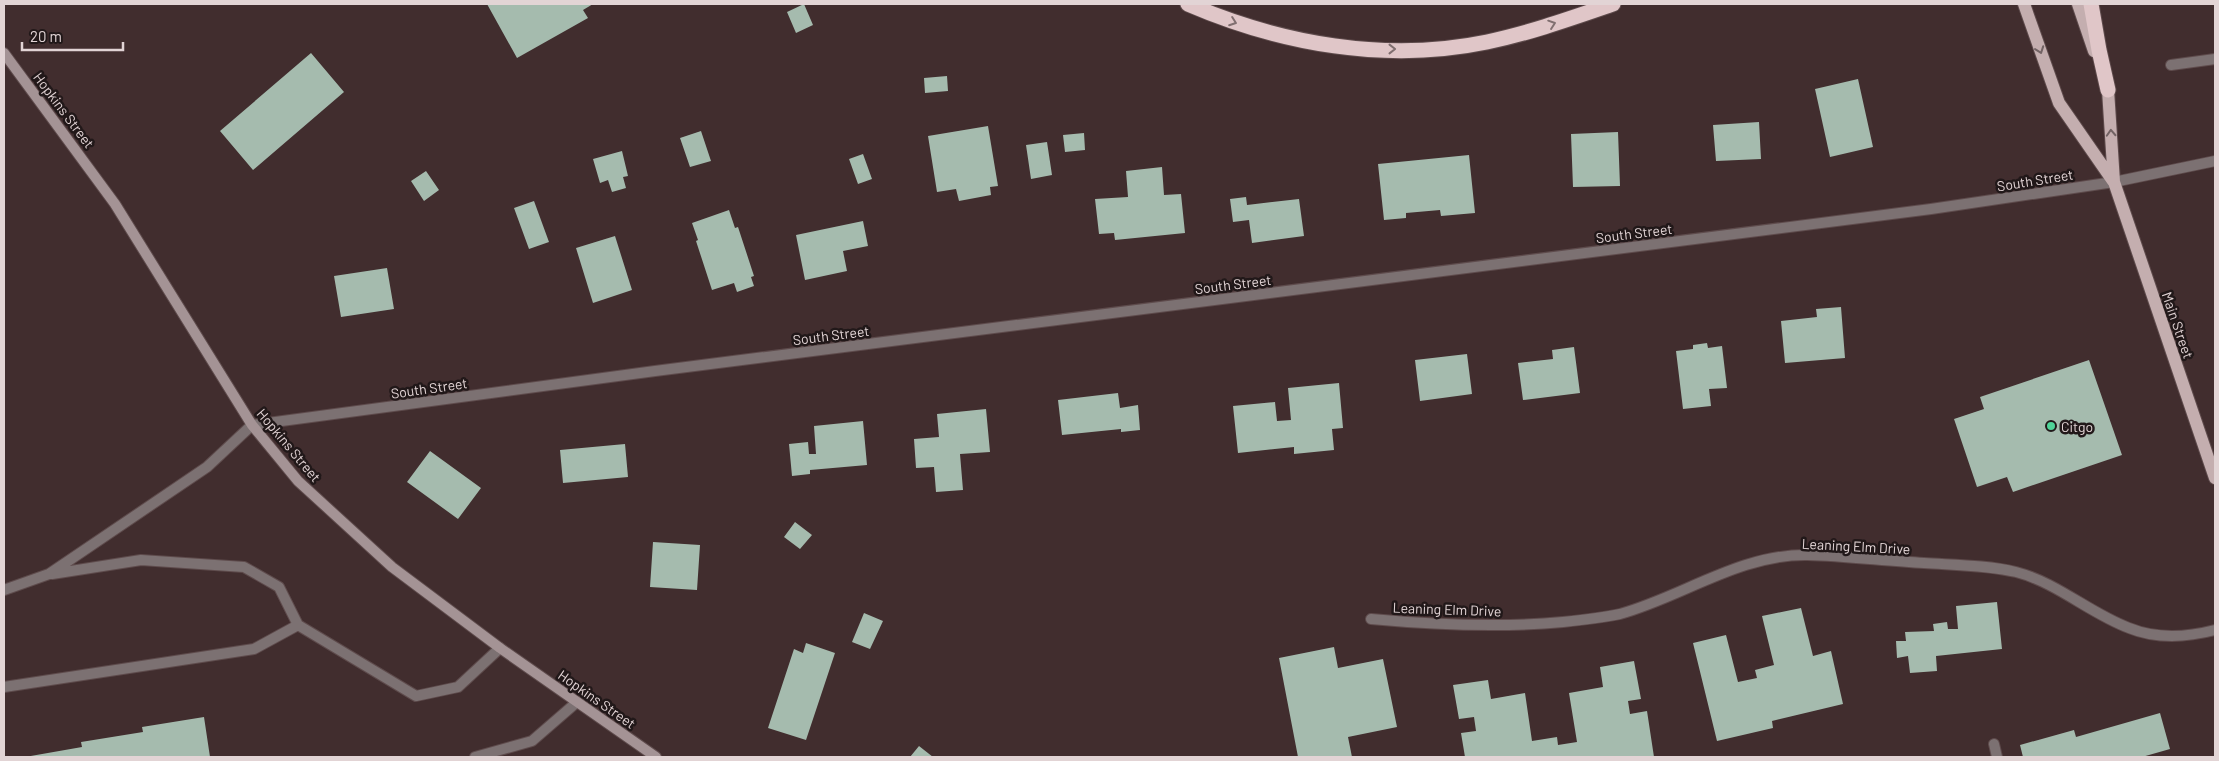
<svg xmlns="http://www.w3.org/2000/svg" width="2219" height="761" font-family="Barlow,sans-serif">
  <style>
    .building { fill: #a5bbae }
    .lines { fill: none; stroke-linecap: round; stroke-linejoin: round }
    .lane-casing { stroke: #5e4b4c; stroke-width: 12 }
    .street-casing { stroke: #5e4b4c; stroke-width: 12 }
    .secondary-casing { stroke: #5e4b4c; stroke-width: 12 }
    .primary-casing { stroke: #5e4b4c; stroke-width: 14 }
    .highway-casing { stroke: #5e4b4c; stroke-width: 17 }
    .lane { stroke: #7c7172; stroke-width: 10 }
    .street { stroke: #7c7172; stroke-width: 10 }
    .secondary { stroke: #a49395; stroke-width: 10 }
    .primary { stroke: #c4aeaf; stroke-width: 12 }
    .highway { stroke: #e0c6c8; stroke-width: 15 }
    .oneway { stroke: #806f70 }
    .oneway2 { stroke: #726364 }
    .poi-dot { fill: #50d398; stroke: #211819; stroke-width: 2 }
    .labels { text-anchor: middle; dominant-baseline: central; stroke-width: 5; stroke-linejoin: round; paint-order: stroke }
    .street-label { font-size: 14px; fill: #e2d4d5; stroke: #211819 }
    .poi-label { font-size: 14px; fill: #e2d4d5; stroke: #211819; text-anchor: start }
  </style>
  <rect width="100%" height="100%" fill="#412d2e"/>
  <!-- building -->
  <path class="building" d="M487,4H593L583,10L588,18L517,58Z
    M804,4L813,25L796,33L787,12Z
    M311,53L344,92L253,170L220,131Z
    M947,76L948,91L925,93L924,78Z
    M1858,79L1873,147L1830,157L1815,89Z
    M1759,122L1761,159L1716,161L1713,125Z
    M988,126L998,186L990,187L991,195L959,201L956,189L937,192L928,136Z
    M701,131L711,161L690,167L680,138Z
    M1618,132L1620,186L1573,187L1571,134Z
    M1084,133L1085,150L1065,152L1063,135Z
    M1047,142L1052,175L1031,179L1026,145Z
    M622,151L628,176L623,177L626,188L612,192L608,180L600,183L593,159Z
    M863,154L872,179L858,184L849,159Z
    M1469,155L1475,213L1441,216L1440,210L1406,213V218L1384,220L1378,164Z
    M1162,167L1164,195L1181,194L1185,233L1115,240L1114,233L1099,234L1095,199L1128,197L1126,171Z
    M426,171L439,190L424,201L411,181Z
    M1246,197L1247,205L1299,199L1304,236L1252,243L1249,220L1233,222L1230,199Z
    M534,201L549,242L529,249L514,208Z
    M729,210L735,228L738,227L754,276L751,277L754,286L737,292L734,283L712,290L696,241L698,240L692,223Z
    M863,221L868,246L843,251L847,271L805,280L796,235Z
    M615,236L632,290L593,303L576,248Z
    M387,268L394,309L341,317L334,276Z
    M1841,307L1845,358L1785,363L1781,321L1817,317L1816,309Z
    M1707,343L1708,348L1722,346L1727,388L1709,389L1711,406L1683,409L1676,351L1693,349V345Z
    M1574,347L1580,393L1523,400L1518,363L1553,359L1552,350Z
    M1467,354L1472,394L1420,401L1415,360Z
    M2089,360L2122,455L2013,492L2007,477L1977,487L1954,419L1984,409L1980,397Z
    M1339,383L1343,428L1332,429L1334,450L1294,454V447L1238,453L1233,406L1275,402L1277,421L1291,420L1288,388Z
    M1118,393L1120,408L1138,405L1140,430L1121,432V429L1062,435L1058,400Z
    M986,409L990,452L960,454L963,490L936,492L934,467L916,468L914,439L939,437L937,414Z
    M863,421L867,465L810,470V474L792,476L789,444L808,442L809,454H816L814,426Z
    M625,444L628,477L563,483L560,450Z
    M430,451L481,488L458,519L407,482Z
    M795,522L812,535L800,549L784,537Z
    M653,542L700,545L697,590L650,587Z
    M1997,602L2002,649L1936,656L1937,671L1910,673L1908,656L1897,658L1896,641H1906L1905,632L1934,631L1933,624L1947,622L1948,629H1958L1956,606Z
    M1801,608L1813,656L1831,651L1843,704L1772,721L1773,728L1717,741L1693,643L1726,635L1738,682L1757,678L1755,670L1774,665L1762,616Z
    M864,613L883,621L870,649L852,642Z
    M806,643L835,653L806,740L768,728L794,649L803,653Z
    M1334,647L1338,668L1383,659L1397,727L1348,737L1352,757H1298L1279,658Z
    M1634,661L1641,699L1628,701L1630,714L1647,711L1654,757H1465L1461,733L1476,731L1474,717L1459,719L1453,685L1488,680L1491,699L1525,693L1532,741L1557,737L1558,745L1577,742L1569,693L1603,687L1600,667Z
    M2160,713L2170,749L2142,757H2023L2020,745L2074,730L2076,737Z
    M204,717L210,757H25L82,747L81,742L143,732L142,727Z
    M919,746L933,757H910Z"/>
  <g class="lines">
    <!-- lane casing -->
    <g class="lane-casing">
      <path id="lane" d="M2171,65L2215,59
        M52,574L141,560L244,567L279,587L298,625
        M4,590L49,574L207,467L252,425
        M4,687L254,649L298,625L416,696L458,687L500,648
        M1994,744L1997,757"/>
    </g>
    <!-- street casing -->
    <g class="street-casing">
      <path id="street" d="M252,425L655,371L1931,209L2114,182L2215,161
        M1371,619C1436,625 1499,628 1563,622C1582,620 1601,618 1620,614C1682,597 1740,554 1807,555C1846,556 1885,561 1924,563C1954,565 1987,565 2016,572C2058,583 2089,613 2129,628C2156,639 2188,637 2215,630
        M475,757L532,741L577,702"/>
    </g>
    <!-- secondary casing -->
    <g class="secondary-casing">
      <path id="secondary" d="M4,53L115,204L252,425L298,481L392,567L500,648L656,757"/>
    </g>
    <!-- primary casing -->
    <g class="primary-casing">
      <path id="primary" d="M2024,4L2059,103L2113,181
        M2078,4L2094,51
        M2105,82L2108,90L2114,182L2215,478"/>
    </g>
    <!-- highway casing -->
    <g class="highway-casing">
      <path id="highway" d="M1188,4C1281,44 1386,63 1487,42C1530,33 1572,18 1613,4
        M2091,4L2099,50L2108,90"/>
    </g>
    <!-- lane -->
    <use href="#lane" class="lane"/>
    <!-- street -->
    <use href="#street" class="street"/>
    <!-- secondary -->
    <use href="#secondary" class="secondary"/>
    <!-- primary -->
    <use href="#primary" class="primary"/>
    <!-- highway -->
    <use href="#highway" class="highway"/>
  </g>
  <!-- one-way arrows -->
  <defs><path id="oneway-chevron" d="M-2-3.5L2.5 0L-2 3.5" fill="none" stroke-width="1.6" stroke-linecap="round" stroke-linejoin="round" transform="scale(1.25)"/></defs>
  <g class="oneway">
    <use href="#oneway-chevron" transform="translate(1233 22) rotate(20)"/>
    <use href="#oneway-chevron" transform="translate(1552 24) rotate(-19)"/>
    <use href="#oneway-chevron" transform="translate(1392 49)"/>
  </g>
  <g class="oneway2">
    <use href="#oneway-chevron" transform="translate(2040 50) rotate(70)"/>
    <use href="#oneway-chevron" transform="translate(2111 133) rotate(-93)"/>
  </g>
  <!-- markers -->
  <circle class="poi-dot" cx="2051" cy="426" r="5"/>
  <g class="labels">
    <!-- street labels -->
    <g class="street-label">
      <text transform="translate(64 110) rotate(53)">Hopkins Street</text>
      <text transform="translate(2035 180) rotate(-9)">South Street</text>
      <text transform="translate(1634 233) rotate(-7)">South Street</text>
      <text transform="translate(1233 284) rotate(-7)">South Street</text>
      <text transform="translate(2178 325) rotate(71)">Main Street</text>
      <text transform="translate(831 335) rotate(-7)">South Street</text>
      <text transform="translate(429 388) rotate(-8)">South Street</text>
      <text transform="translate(289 445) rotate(50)">Hopkins Street</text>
      <text transform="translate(1856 546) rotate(3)">Leaning Elm Drive</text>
      <text transform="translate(1447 609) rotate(2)">Leaning Elm Drive</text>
      <text transform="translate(597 699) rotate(35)">Hopkins Street</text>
    </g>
    <!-- poi labels -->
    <g class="poi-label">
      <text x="2061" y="426">Citgo</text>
    </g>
  </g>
  <!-- border -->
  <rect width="2219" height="761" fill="none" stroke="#e2d4d5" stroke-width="10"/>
  <!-- scale -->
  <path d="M22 42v8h101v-8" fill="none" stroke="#e2d4d5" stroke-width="2.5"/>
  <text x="30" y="42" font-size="15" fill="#e2d4d5" stroke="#211819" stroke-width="4" paint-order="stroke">20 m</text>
</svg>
